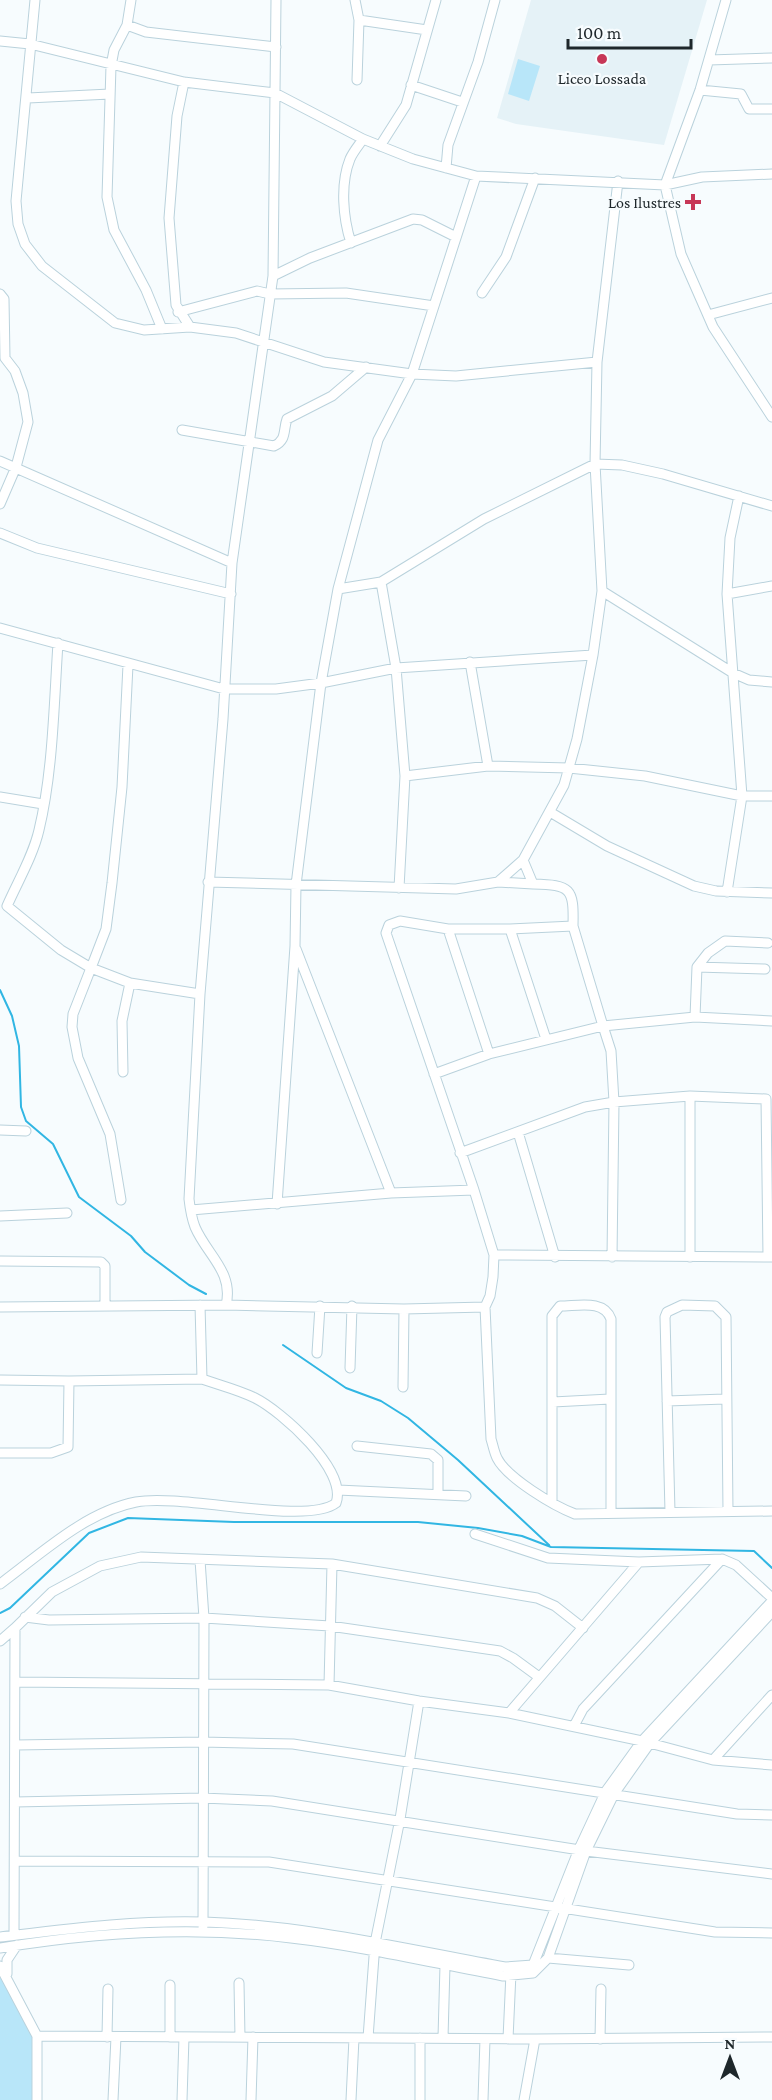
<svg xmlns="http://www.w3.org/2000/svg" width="772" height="2100" font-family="'Crimson Pro',serif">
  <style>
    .built { fill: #e5f2f7 }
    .green { fill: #b8e6f9 }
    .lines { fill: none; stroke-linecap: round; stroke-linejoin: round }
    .stream { stroke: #31b6e3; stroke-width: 2 }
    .street-casing { stroke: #bad2dc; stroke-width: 11 }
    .street { stroke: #fff; stroke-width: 9 }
    .poi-dot { fill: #c73757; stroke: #f7fcfe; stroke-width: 2 }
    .labels { text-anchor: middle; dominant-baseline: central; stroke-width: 4.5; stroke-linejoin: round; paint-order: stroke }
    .poi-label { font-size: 16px; fill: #1e272b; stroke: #f7fcfe }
  </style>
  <rect width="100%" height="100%" fill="#f7fcfe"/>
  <!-- built -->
  <path class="built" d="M531,0H707L664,145L516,124L497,118Z"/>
  <!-- green -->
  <path class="green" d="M518,59L540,66L529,101L508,94Z
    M0,1972L37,2036V2100H0Z"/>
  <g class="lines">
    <!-- stream -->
    <path class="stream" d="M0,990L12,1016L19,1046L21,1107L26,1121L53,1144L79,1197L131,1236L145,1252L189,1285L206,1294
      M283,1345L346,1388L381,1401L408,1418L458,1460L549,1545
      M0,1613L10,1608L89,1533L128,1518L234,1522H418L478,1528L522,1536L551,1547L754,1551L772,1568"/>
    <!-- street casing -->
    <g class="street-casing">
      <path id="street" d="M35,0L16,201L18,224L25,244L42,266L115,323L144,330L190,327L236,333L324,362L412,374L456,376L597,362
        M131,0L127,25L114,50L111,66L107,197L114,230L146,290L162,329
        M355,0L359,20L357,80
        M726,0L700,90L665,185L681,254L713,327L772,417
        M359,20L427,30
        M127,25L146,32L276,47
        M0,41L30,44L184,82L275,93L363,139L413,159L476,176L665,185L702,177L772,174
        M709,60L772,58
        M184,82L177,116L169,218L176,305L190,327
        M411,85L462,102
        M700,90L741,94L749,109H772
        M28,98L110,94
        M380,146L406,105L436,0
        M446,168L448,145L478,62L495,0
        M351,243C343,218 340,184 350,159C353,152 359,145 363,139
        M273,276L310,258L413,219L422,220L456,237
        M482,293L506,257L535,178
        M0,294L4,299L5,358L15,371L23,393L28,422L16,467L0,504
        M178,312L257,291L270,294L346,293L434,306
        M708,315L772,298
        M182,430L274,446C287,440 283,430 287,419L332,396L366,367
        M0,461L232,563
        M0,533L37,548L231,594
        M381,582L396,668L405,776L399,888
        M338,589L381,582L484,519L595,464L622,465L663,474L772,506
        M602,591L733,673L749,680L772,682
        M727,594L772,586
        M0,628L224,689H276L321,683L396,668L593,655
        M58,643C54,703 53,772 39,830C33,856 18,881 7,906L61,950L91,968L73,1014L72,1027L78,1058L110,1134L121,1200
        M470,662L488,766
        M128,665L122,787L112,883L106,929L91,968L130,983L200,994
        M405,776L488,766L569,768L645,776L742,796H772
        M0,797L43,804
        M550,812L607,846L694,886L716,891L772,893
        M208,882L456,889L498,882L533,884L523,860
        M498,882L523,860L564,785L577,739L593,655L602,591L595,464L597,362L618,181
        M533,884C571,885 574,888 573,926L510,929L546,1039
        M727,892L742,796L727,594L730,538L739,496
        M573,926L603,1026L695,1017L772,1021
        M448,929L489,1054L603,1026L611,1051L614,1102L690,1096V1257
        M510,929H448L400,921L389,925L386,933L474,1190L494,1255L493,1277L490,1296L485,1307L491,1439C493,1445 494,1452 497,1458C507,1478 554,1506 575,1514L772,1511
        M296,949L391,1193
        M697,967L765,969
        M695,1017L697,967L708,953L725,941L768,943
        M123,1072L122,1021L130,983
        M434,1074L489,1054
        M690,1096L766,1099L768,1257
        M0,1130L26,1131
        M518,1132L555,1257
        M460,1153L585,1107L614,1102L612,1257
        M277,1204L295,946L296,885L321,683L338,589L378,440L412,374L476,176
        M191,1210L391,1193L474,1190
        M0,1216L67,1213
        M494,1255L772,1257
        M0,1261L101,1262L105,1266V1306
        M226,1305C234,1272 207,1255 195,1227C192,1219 190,1208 189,1199L200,994L223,719L232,563L273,276L276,0
        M0,1307L226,1305L404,1309L485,1307
        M317,1353L320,1306
        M350,1368L352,1306
        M0,1380L69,1381
        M403,1387L404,1309
        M667,1401L725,1399
        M553,1402L610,1399
        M357,1446L431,1454L438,1460V1493
        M0,1453H51L68,1447L69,1381L202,1379L200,1305
        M338,1490L466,1496
        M552,1502V1316L560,1306C578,1306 604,1299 611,1319V1513
        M670,1512L665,1317L667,1312L682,1305L715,1306L726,1317L728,1511
        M475,1534L548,1558L639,1562L722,1559L736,1565L772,1598
        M200,1560L204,1618L203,1926
        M0,1584C41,1554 85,1512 136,1502C182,1493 306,1526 336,1503C348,1470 281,1411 255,1398C239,1390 219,1385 202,1379
        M25,1617L49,1620L204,1618L330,1626L500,1651L513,1658L539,1677
        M0,1641L15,1628
        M15,1682L329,1685L419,1701L509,1713L642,1741L713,1760L772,1765
        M329,1685L332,1564
        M509,1713L639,1562
        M574,1726L583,1709L722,1559
        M16,1745L202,1742L293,1744L737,1814L772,1815
        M713,1760L772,1695
        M15,1802L202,1798L272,1801L586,1851L772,1874
        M15,1861L269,1862L715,1932L772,1933
        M14,1935L15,1628L52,1592L100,1566L141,1557L332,1564L537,1598L555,1606L583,1628
        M0,1937C68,1929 136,1920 204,1922C305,1925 405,1949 505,1967L533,1965L579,1849L606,1791L642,1741L772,1601
        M0,1948C97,1932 194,1926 291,1938C362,1946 433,1963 503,1976L533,1973L548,1958L586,1851L614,1794L650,1743L772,1612
        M548,1958L629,1965
        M0,1966L37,2036V2100
        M7,1974V1960L17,1945
        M239,1983L240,2037
        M170,1985V2037
        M37,2036L535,2039L772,2037
        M107,2037L108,1989
        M368,2038L375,1943L400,1819L419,1701
        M443,2038L445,1965
        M508,2039L511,1973
        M600,2039L601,1989
        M113,2100L116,2037
        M182,2100L184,2037
        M251,2100L253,2037
        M351,2100L354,2038
        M420,2100V2038
        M483,2100L485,2039
        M524,2100L535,2039"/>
    </g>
    <!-- street -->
    <use href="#street" class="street"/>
  </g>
  <!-- markers -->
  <g class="poi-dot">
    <circle cx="602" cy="59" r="6"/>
    <path d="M690 193h6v6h6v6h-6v6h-6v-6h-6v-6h6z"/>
  </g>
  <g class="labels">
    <!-- poi labels -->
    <g class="poi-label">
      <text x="602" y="78">Liceo Lossada</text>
      <text x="681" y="202" text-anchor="end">Los Ilustres</text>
    </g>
  </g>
  <!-- north arrow -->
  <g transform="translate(730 2058)" stroke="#f7fcfe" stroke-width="4.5" paint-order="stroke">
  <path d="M0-4.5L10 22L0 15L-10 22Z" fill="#1e272b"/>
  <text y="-9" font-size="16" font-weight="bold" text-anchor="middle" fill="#1e272b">N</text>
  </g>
  <!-- scale -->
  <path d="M568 39v9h123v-9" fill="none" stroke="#1e272b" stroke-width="3"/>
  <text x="577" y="39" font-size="18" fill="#1e272b" stroke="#f7fcfe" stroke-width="4.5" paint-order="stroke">100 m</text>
</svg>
